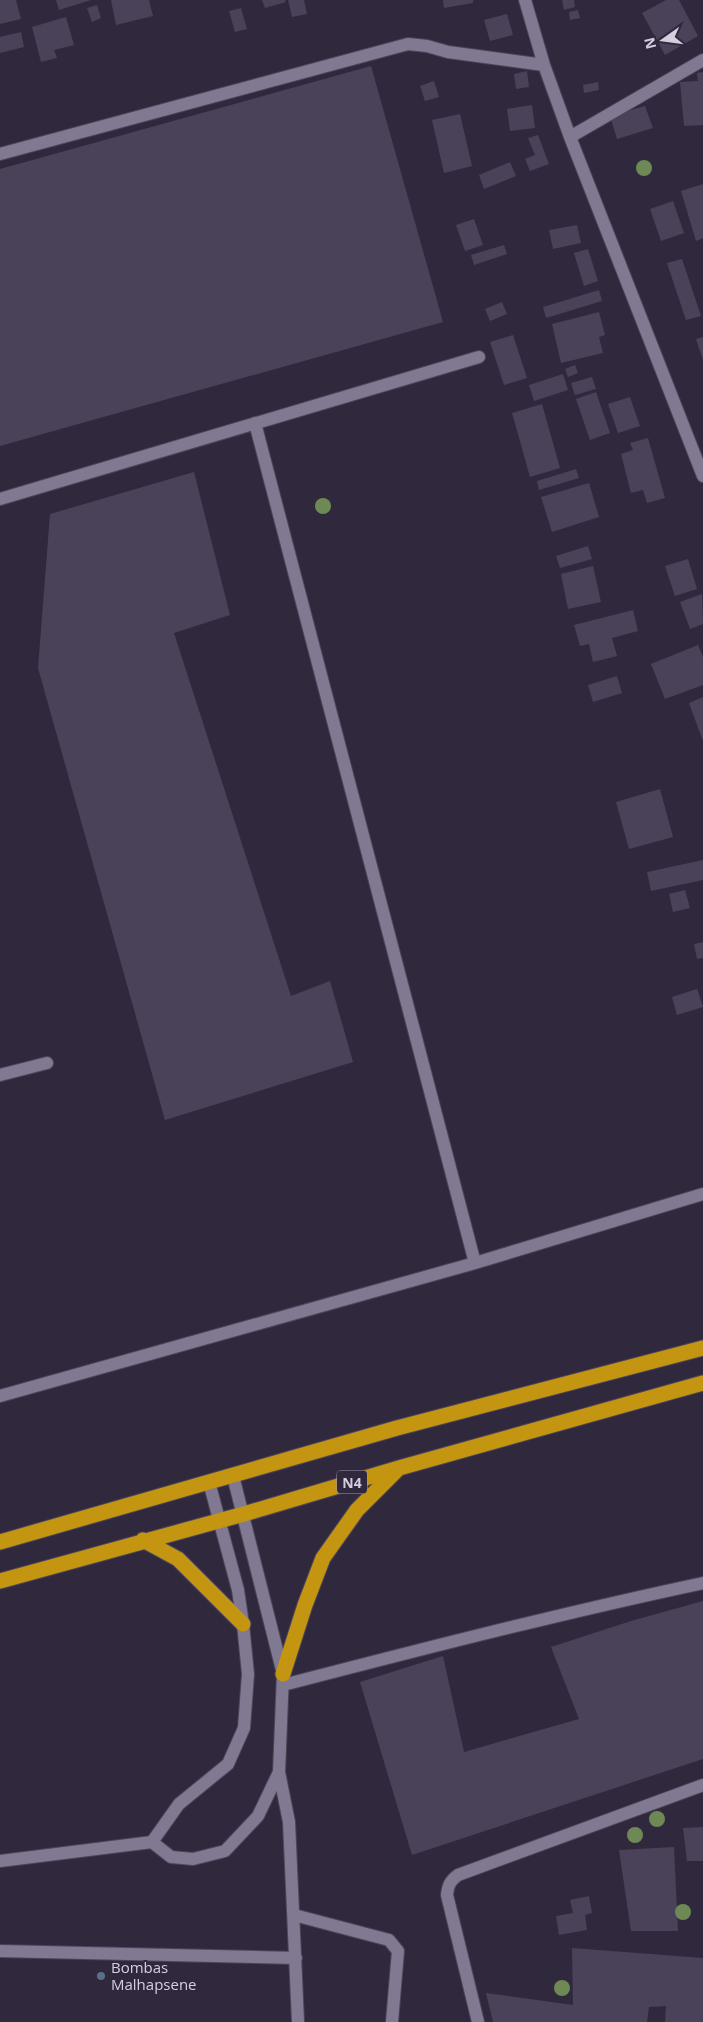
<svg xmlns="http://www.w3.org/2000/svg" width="703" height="2022" font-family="'Open Sans',sans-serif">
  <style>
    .building { fill: #494259 }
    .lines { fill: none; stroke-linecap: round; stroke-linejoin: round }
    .minor-casing { stroke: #4d4659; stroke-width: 14 }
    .highway-casing { stroke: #4d4659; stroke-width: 17 }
    .minor { stroke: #817992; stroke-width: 12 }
    .highway { stroke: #c49510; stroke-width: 15 }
    .tree { fill: #6e8955 }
    .service-dot { fill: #5c6f8a; stroke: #30293e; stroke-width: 2 }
    .labels { text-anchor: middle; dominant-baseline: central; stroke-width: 4; stroke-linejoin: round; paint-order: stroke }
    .shield { fill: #30293e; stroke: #a39dae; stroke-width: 1 }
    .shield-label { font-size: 14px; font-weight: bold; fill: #d4cfde }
    .poi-label { font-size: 15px; fill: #d4cfde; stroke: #30293e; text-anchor: start }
  </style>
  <rect width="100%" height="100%" fill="#30293e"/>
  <!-- building -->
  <path class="building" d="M0,0H16L21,19L0,24Z
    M56,0H91L59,10Z
    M111,0H149L153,16L116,25Z
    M262,0H285L286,2L265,8Z
    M288,0H304L307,14L292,17Z
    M443,0H473V3L444,8Z
    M562,0H574L575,7L564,10Z
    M666,0H679L698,36L665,55L642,13Z
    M97,5L101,18L92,22L87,8Z
    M241,8L247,29L235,32L229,11Z
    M578,10L580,18L570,20L569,12Z
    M507,14L513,35L490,41L484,20Z
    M66,17L74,45L54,50L57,58L41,62L32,27Z
    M21,32L24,47L0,53V37Z
    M371,66L443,322L0,446V169Z
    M527,71L529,87L516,89L514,74Z
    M703,72V125L684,126L680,82L698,81L697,73Z
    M434,81L439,97L425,101L420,86Z
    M598,82L599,90L584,93L583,85Z
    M532,105L535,128L510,131L507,109Z
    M645,106L653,128L617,139L610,116Z
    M460,114L472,166L444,173L432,120Z
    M538,135L549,164L530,171L525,159L535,155L528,138Z
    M510,162L516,176L484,189L479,175Z
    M703,184V238L696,241L681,191Z
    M673,201L684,233L661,241L650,209Z
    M474,219L483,245L465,251L456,225Z
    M577,225L581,243L553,249L549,230Z
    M504,245L507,254L474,265L471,255Z
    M588,249L598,281L584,286L574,253Z
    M682,259L701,316L686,320L667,263Z
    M599,290L602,301L546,318L543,307Z
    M502,302L507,314L490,321L485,309Z
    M599,312L605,335L599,337L603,353L561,363L552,324Z
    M513,335L527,378L504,385L490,342Z
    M703,337V360L696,339Z
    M575,365L578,373L568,377L565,369Z
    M563,374L568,390L534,401L529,385Z
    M592,377L596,389L575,395L571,383Z
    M596,392L610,433L590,440L576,399Z
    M630,397L640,426L618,433L608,404Z
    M542,404L560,468L530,477L512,413Z
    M648,438L665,498L647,503L643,490L631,493L621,454L633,450L630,443Z
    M576,469L579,478L539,490L537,481Z
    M194,472L230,615L174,633L291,996L330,981L353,1062L165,1120L38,668L50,514Z
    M589,483L599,517L552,532L541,497Z
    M588,546L592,559L560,568L556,556Z
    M688,559L697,589L675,596L665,566Z
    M593,566L601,602L568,609L561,574Z
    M702,594L703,624L690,629L680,602Z
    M633,610L638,631L612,638L617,656L593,662L589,644L580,646L574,625Z
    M698,645L703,657V685L665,699L651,664Z
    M617,676L622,693L593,702L588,685Z
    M703,697V741L689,703Z
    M660,789L673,837L629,849L616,802Z
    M703,860V880L651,891L647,872Z
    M685,890L690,908L673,912L669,894Z
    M703,942V958L697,959L694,944Z
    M697,989L703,1007L677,1015L672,997Z
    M703,1601V1759L412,1855L360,1682L443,1656L464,1752L579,1719L551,1647L631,1621Z
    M703,1827V1861H687L683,1828Z
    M674,1847L678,1931H631L619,1850Z
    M589,1896L592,1913L585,1915L587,1930L559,1935L556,1916L573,1913L570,1900Z
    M572,1948L703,1958V2022H665L666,2006L649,2007L647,2022H493L486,1993L573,2005Z"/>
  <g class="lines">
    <!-- minor casing -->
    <g class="minor-casing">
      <path id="minor" d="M525,0L544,65L570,137L703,476
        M570,137L703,60
        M0,154L408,44L427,46L448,52L544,65
        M255,423L475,1263
        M0,499L479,357
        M0,1075L47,1063
        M0,1396L475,1263L703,1194
        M283,1685C422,1649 562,1613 703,1583
        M279,1772L289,1822L298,2022
        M152,1842L179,1804L228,1764L244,1728L248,1674L243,1624L238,1590L209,1482
        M0,1861L152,1842L171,1857L193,1859L225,1851L258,1816L279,1772L283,1674L233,1476
        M294,1915L389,1940L398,1951L392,2022
        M0,1951L296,1958
        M478,2022L447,1895C448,1885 450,1881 458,1875L703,1785"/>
    </g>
    <!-- highway casing -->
    <g class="highway-casing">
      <path id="highway" d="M143,1540L178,1559L243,1624
        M0,1542L397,1428L703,1348
        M0,1581L244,1514L399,1468L703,1383
        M283,1674L305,1605L323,1558L357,1510L398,1469"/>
    </g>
    <!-- minor -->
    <use href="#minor" class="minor"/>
    <!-- highway -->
    <use href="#highway" class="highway"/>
  </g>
  <!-- trees -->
  <g class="tree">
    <circle cx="644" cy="168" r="8"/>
    <circle cx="323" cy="506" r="8"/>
    <circle cx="657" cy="1819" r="8"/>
    <circle cx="635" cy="1835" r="8"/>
    <circle cx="683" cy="1912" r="8"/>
    <circle cx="562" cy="1988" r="8"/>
  </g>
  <!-- markers -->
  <circle class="service-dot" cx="101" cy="1976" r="5"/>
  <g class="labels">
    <!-- shield labels -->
    <rect class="shield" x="337" y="1470.5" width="30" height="23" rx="4"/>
    <g class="shield-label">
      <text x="352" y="1482">N4</text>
    </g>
    <!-- poi labels -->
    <g class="poi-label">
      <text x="111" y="1967">Bombas<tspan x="111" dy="17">Malhapsene</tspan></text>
    </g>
  </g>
  <!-- north arrow -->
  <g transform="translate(663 40) rotate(256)" stroke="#30293e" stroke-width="4" paint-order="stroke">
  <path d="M0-4L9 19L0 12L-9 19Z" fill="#d4cfde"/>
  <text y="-8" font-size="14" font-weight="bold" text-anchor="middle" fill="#d4cfde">N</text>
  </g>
</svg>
